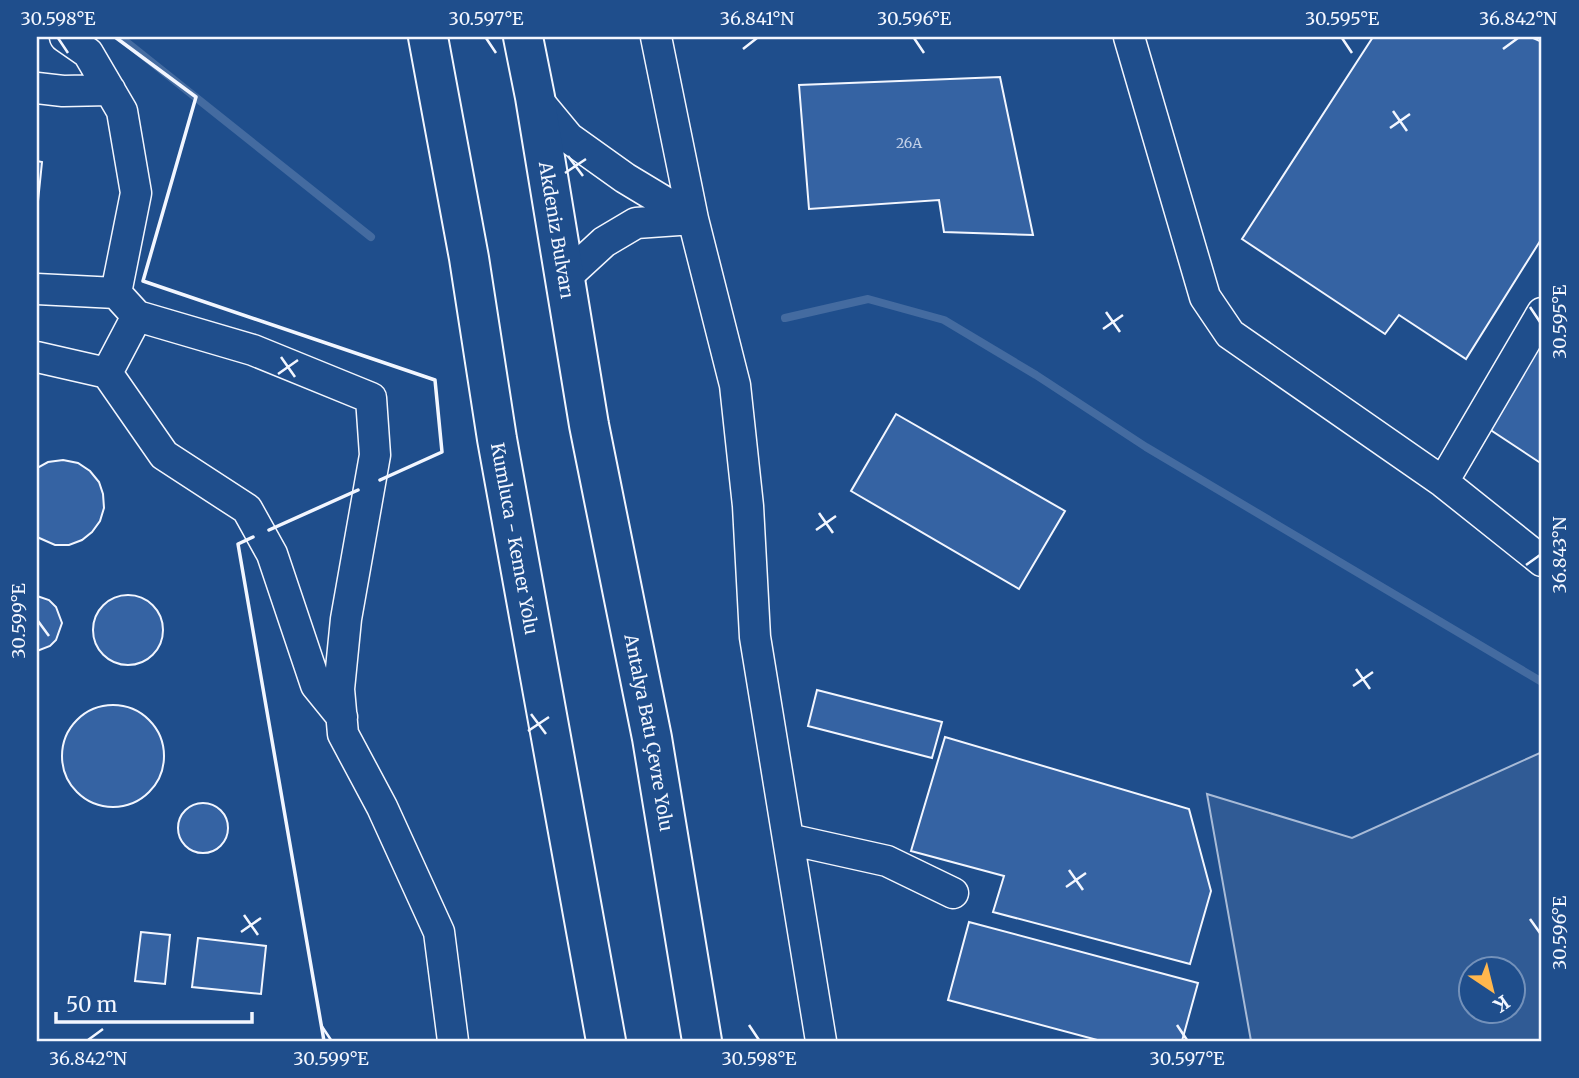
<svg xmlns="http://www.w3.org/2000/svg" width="1579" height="1078" font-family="Merriweather,serif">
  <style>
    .green { fill: #305b95; stroke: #a8bbd7; stroke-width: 2; fill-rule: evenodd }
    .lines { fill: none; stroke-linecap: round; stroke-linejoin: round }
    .stream { stroke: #446ba0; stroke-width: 8 }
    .building { fill: #3563a3; stroke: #f2f6ff; stroke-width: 2 }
    .minor-casing { stroke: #f2f6ff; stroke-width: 33 }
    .highway-casing { stroke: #f2f6ff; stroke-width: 42 }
    .minor { stroke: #1f4e8c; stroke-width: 30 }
    .highway { stroke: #1f4e8c; stroke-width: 38 }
    .wall { stroke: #f2f6ff; stroke-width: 3.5 }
    .ticks { fill: none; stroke: #f2f6ff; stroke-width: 2.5 }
    .labels { text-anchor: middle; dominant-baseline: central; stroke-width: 5; stroke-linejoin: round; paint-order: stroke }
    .number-label { font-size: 14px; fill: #c3d1e8 }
    .street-label { font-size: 18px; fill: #f2f6ff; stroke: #1f4e8c }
    .neatline { fill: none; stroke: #f2f6ff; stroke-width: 2.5 }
    .ticks-label { font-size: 18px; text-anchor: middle; fill: #f2f6ff }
  </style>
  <rect width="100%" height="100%" fill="#1f4e8c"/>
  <!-- green -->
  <path class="green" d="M1542,752V1041H1251L1207,794L1352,838ZM1470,970H1512V1012H1470Z"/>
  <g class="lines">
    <!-- stream -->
    <path class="stream" d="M120,37L371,237
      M785,318L868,299L944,320L1036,375L1146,447L1542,682"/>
  </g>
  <!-- building -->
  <path class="building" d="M1373,37H1531L1542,42V238L1466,359L1399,315L1385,334L1242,239Z
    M1000,77L1033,235L944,232L939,200L809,209L799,85Z
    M37,161L42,162L37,211Z
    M1542,341V464L1483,425Z
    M896,414L1065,511L1019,589L851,491Z
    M63,460L78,463L90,471L99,482L103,494L104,508L100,521L92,532L82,540L69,545H55L37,537V468L48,462Z
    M93 630a35 35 0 1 1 70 0a35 35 0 1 1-70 0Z
    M37,596L49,600L56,607L62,623L56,640L50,646L37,651Z
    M817,690L942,722L932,758L808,726Z
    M62 756a51 51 0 1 1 102 0a51 51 0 1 1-102 0Z
    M945,737L1189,809L1211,891L1190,964L993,912L1004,876L911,851Z
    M178 828a25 25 0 1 1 50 0a25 25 0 1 1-50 0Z
    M969,922L1198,983L1182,1041H1101L948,1000Z
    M141,932L170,935L165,984L135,981Z
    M198,938L266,946L261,994L192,987Z"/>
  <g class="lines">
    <!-- minor casing -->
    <g class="minor-casing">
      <path id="minor" d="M65,37L88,53L122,111L136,193L116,293L137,316L253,350L371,398L375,455L346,619L339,689L343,734L382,807L439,932L453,1041
        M656,37L693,219L735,385L748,506L755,637L821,1041
        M1129,37L1205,297L1230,334L1443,482L1542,561
        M37,88L63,91L110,90
        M535,97L569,138L625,178L693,219
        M566,277L604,242L636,223L693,219
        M37,289L116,293
        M137,316L107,373L164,455L247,509L272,554L316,685L342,717
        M37,357L107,373
        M1443,482L1542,313
        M788,839L887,861L953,893"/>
    </g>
    <!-- highway casing -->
    <g class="highway-casing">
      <g id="highway">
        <path id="s1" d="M428,37L469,258L497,439L606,1041"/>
        <path id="s2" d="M523,37L535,97L589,425L652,738L702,1041"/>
      </g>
    </g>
    <!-- minor -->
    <use href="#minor" class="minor"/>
    <!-- highway -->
    <use href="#highway" class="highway"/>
    <!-- wall -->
    <path class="wall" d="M115,37L196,97L143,281L435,380L442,452L380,480
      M269,530L358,490
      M253,537L238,544L324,1041"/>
  </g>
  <!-- ticks -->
  <path class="ticks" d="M58,38L68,53M486,38L496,53M914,38L924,53M1342,38L1352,53M743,49L757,38M1503,49L1518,38M1393,111L1407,131M1390,128L1410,114M568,156L583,176M565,173L586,159M1530,307L1540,322M1106,312L1120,332M1103,329L1123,315M281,357L295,377M278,374L298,360M819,513L833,533M816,530L836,516M1526,565L1540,555M38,621L49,636M1356,669L1370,689M1353,686L1373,672M531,714L546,734M528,731L549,717M1069,870L1083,890M1066,887L1086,873M244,915L258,935M1530,919L1540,933M241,932L261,918M321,1025L331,1040M749,1025L759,1040M1177,1025L1187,1040M88,1040L103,1029"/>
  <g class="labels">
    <!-- number labels -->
    <g class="number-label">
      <text x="909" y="143">26A</text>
    </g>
    <!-- street labels -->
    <g class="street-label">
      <text stroke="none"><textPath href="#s2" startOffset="196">Akdeniz Bulvarı</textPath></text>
      <text stroke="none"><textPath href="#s1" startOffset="509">Kumluca - Kemer Yolu</textPath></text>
      <text stroke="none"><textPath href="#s2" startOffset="707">Antalya Batı Çevre Yolu</textPath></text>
    </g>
  </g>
  <!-- border -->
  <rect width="1579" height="1078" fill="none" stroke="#1f4e8c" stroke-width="77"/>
  <!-- north arrow -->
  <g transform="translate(1492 990) rotate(145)"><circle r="33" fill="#1f4e8c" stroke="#7391ba" stroke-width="2"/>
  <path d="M0-5L12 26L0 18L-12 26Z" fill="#ffb74d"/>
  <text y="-10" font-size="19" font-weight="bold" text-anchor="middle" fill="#f2f6ff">K</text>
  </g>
  <!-- scale -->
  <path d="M56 1012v10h196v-10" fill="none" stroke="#f2f6ff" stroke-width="3.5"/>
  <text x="66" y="1012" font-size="21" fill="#f2f6ff" stroke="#1f4e8c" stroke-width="5" paint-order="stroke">50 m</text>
  <rect x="38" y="38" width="1502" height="1002" class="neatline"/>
  <g class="ticks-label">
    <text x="58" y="25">30.598°E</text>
    <text x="486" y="25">30.597°E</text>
    <text x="757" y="25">36.841°N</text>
    <text x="914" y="25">30.596°E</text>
    <text x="1342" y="25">30.595°E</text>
    <text x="1518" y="25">36.842°N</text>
    <text transform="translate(1560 322) rotate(-90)" y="6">30.595°E</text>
    <text transform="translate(1560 555) rotate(-90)" y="6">36.843°N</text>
    <text transform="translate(19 621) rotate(-90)" y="6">30.599°E</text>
    <text transform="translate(1560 933) rotate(-90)" y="6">30.596°E</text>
    <text x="88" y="1065">36.842°N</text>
    <text x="331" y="1065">30.599°E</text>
    <text x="759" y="1065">30.598°E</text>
    <text x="1187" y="1065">30.597°E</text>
  </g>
</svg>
